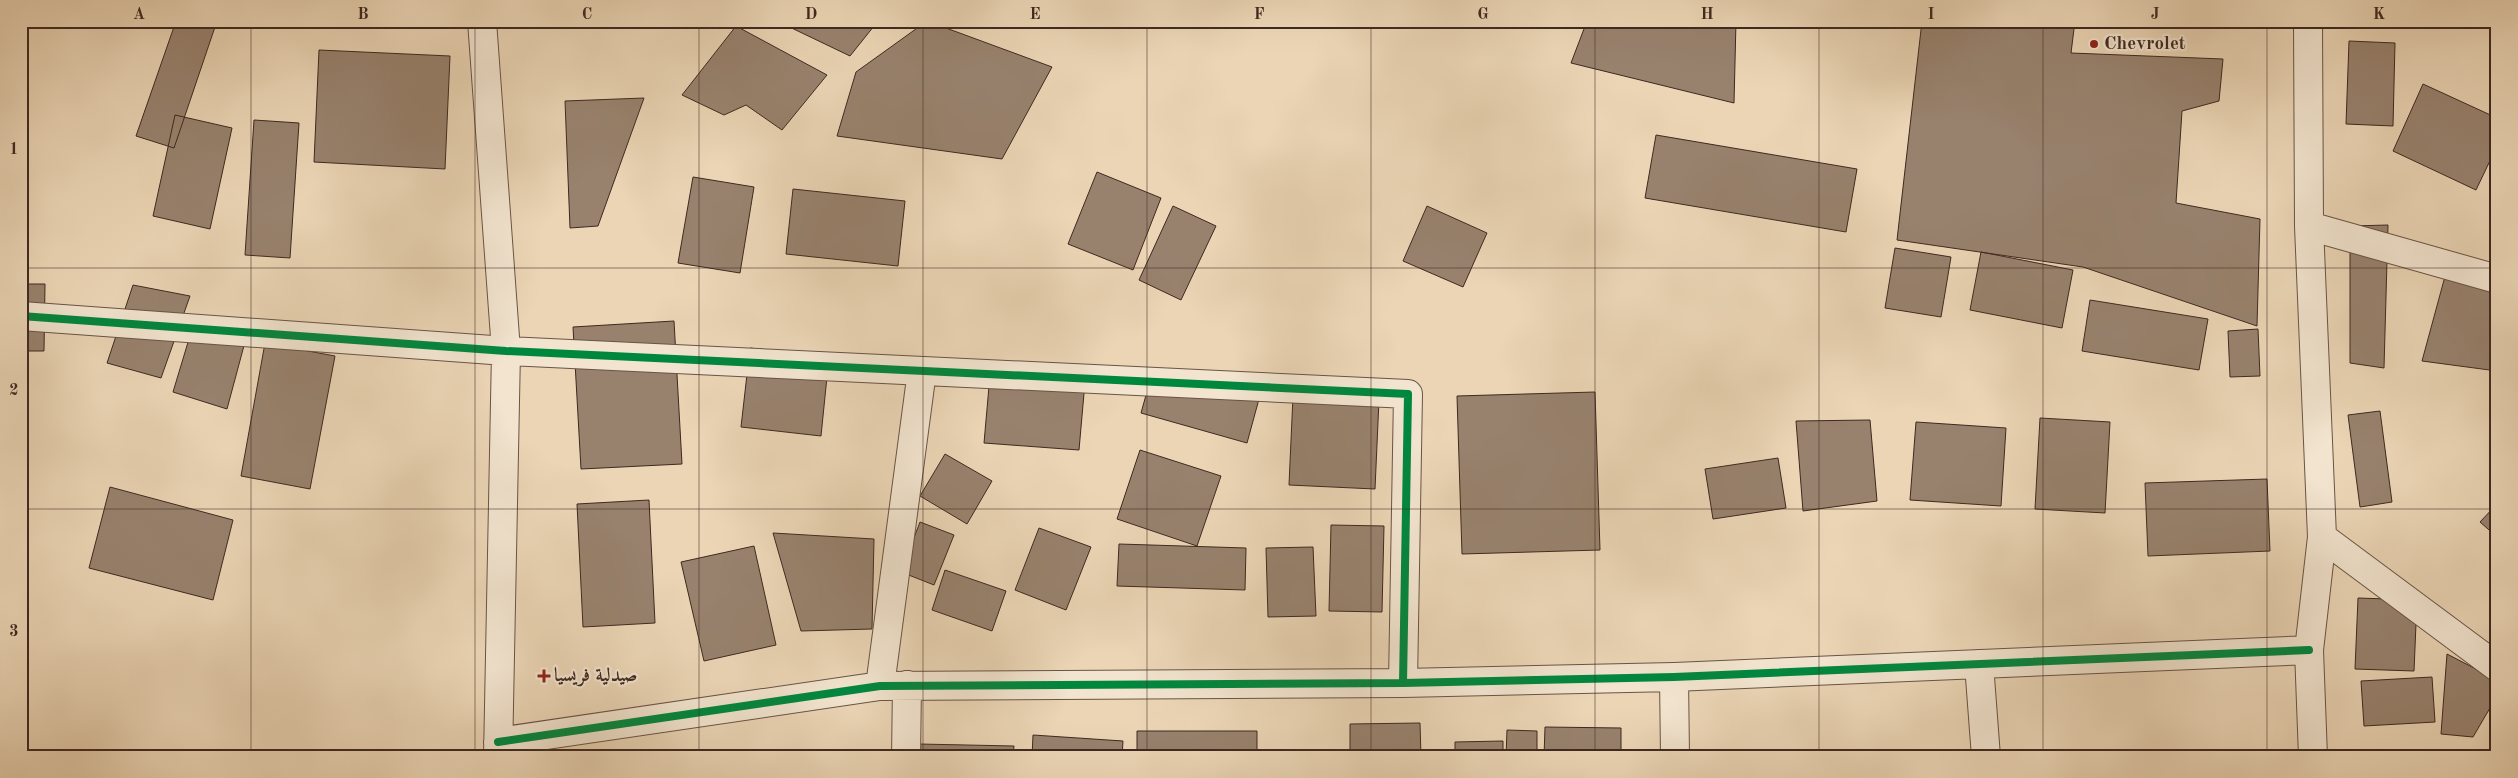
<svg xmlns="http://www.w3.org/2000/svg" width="2518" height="778" font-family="'Old Standard TT',Amiri,serif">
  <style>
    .building { fill: #98826e; stroke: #3e2921 }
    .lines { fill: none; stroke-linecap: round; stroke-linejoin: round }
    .street-casing { stroke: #695446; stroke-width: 30 }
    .street { stroke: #f2e4cf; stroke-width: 28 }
    .cycleway-casing { stroke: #f2e4cf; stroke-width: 11 }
    .cycleway { stroke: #00873e; stroke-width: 8 }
    .grid { fill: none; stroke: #3e2921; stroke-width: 1; stroke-opacity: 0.55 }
    .poi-dot { fill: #8f2418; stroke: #f2e4cf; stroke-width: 2 }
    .labels { text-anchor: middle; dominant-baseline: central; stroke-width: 4.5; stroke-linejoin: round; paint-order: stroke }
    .poi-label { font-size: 19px; font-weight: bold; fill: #3e2921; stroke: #f2e4cf; text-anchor: start }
    .neatline { fill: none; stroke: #3e2921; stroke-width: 2 }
    .grid-label { font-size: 16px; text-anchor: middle; font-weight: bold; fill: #3e2921 }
  </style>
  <rect width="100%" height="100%" fill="#ebd5b5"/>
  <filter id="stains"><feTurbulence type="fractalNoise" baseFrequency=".004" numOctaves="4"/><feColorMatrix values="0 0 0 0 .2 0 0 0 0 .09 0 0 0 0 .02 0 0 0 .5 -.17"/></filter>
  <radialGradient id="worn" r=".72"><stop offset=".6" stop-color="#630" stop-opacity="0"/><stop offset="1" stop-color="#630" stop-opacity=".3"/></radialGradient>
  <!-- building -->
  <path class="building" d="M176,21H217L174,148L136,136Z
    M777,21H878L850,56Z
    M927,21L1052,67L1002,159L837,136L856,72Z
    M1587,21H1736L1734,103L1571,63Z
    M1922,21H2075L2071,53L2223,59L2219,101L2182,111L2176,203L2260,219L2257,326L2083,267L1897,240Z
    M2343,21H2428V26L2343,27Z
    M736,26L827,75L782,130L746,105L724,115L682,95Z
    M2349,41L2395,43L2393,126L2346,124Z
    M319,50L450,56L445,169L314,162Z
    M2423,84L2497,118V146L2476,190L2393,151Z
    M644,98L598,226L570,228L565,101Z
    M175,115L232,128L210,229L153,216Z
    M254,120L299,123L290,258L245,255Z
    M1656,135L1857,169L1846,232L1645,198Z
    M1097,172L1161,198L1133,270L1068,244Z
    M693,177L754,187L740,273L678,263Z
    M793,189L905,201L898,266L786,254Z
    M1173,206L1216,226L1181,300L1139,280Z
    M1427,206L1487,233L1463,287L1403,261Z
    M2388,225L2384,368L2350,363V226Z
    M1895,248L1951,257L1941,317L1885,308Z
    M1981,252L2073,270L2062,328L1970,310Z
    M2447,269L2497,278V371L2422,361Z
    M21,284H45L44,351H21Z
    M133,285L190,296L161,378L107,363Z
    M2090,300L2208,319L2199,370L2082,351Z
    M195,319L249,327L227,409L173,392Z
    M674,321L682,464L581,469L573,327Z
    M2258,329L2260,376L2230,377L2228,331Z
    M265,343L335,356L310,489L241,476Z
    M750,348L829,357L821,436L741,427Z
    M1153,370L1259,399L1247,443L1141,413Z
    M990,375L1085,382L1079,450L984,443Z
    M1595,392L1600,550L1462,554L1457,396Z
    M1293,396L1379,400L1375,489L1289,485Z
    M2380,411L2392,502L2360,507L2348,415Z
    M2040,418L2110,422L2105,513L2035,509Z
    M1870,420L1877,501L1803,511L1796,421Z
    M1916,422L2006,428L2001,506L1910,500Z
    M1140,450L1221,476L1197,546L1117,519Z
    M945,454L992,481L967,524L920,496Z
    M1778,458L1786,508L1713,519L1705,469Z
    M2267,479L2270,551L2148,556L2145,483Z
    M110,487L233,520L213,600L89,568Z
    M649,500L655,623L583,627L577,504Z
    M2497,504V537L2480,522Z
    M920,522L954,535L934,585L901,572Z
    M1331,525L1384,526L1382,612L1329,611Z
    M1039,528L1091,547L1066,610L1015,590Z
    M773,533L874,539L872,629L801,631Z
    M1119,544L1246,548L1245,590L1117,586Z
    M754,546L776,645L704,661L681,562Z
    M1313,547L1316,616L1268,617L1266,548Z
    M945,570L1006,591L992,631L932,610Z
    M2358,598L2417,600L2414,671L2355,669Z
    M2447,654L2497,680V696L2473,737L2441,734Z
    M2432,677L2435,722L2364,726L2361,681Z
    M1420,723L1421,757H1350V724Z
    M1545,727L1621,728V757H1544Z
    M1507,730L1537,731V757H1506Z
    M1137,731H1257V757H1137Z
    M1033,735L1123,741L1122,757H1032Z
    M1503,741V757H1455V742Z
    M919,744L1014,746L1013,757H919Z"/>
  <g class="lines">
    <!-- street casing -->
    <g class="street-casing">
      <path id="street" d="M482,21L506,351L498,757
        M2308,21L2309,226L2322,537L2309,650L2313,757
        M2309,226L2497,279
        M21,316L506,351L1408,394L1403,683
        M2322,537L2497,667
        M1979,664L1986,757
        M1674,677L1675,757
        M880,686L922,371
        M498,742L880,686L1403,683L1674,677L2309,650
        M906,757L907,685"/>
    </g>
    <!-- street -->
    <use href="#street" class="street"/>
    <!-- cycleway casing -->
    <g class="cycleway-casing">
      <path id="cycleway" d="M21,316L506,351L1408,394L1403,683
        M498,742L880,686L1403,683L1674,677L2309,650"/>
    </g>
    <!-- cycleway -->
    <use href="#cycleway" class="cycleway"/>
  </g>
  <!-- grid -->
  <path class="grid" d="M251,21V757M475,21V757M699,21V757M923,21V757M1147,21V757M1371,21V757M1595,21V757M1819,21V757M2043,21V757M2267,21V757M21,268H2497M21,509H2497"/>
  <!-- markers -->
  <g class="poi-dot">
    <circle cx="2094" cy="44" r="5"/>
    <path d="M541.5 668.5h5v5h5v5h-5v5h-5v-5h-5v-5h5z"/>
  </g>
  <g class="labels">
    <!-- poi labels -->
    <g class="poi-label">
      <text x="2104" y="44">Chevrolet</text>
      <text x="554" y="676">صيدلية فريسيا</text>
    </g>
  </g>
  <!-- margin -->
  <rect width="2518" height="778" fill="none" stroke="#ebd5b5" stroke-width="55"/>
  <rect x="28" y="28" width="2462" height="722" class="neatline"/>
  <g class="grid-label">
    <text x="139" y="19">A</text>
    <text x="363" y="19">B</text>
    <text x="587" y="19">C</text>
    <text x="811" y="19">D</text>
    <text x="1035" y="19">E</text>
    <text x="1259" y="19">F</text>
    <text x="1483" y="19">G</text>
    <text x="1707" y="19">H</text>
    <text x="1931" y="19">I</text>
    <text x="2155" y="19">J</text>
    <text x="2379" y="19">K</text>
    <text x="14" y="154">1</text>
    <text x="14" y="395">2</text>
    <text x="14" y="636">3</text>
  </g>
  <rect width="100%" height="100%" filter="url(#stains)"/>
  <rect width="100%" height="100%" fill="url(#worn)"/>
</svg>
